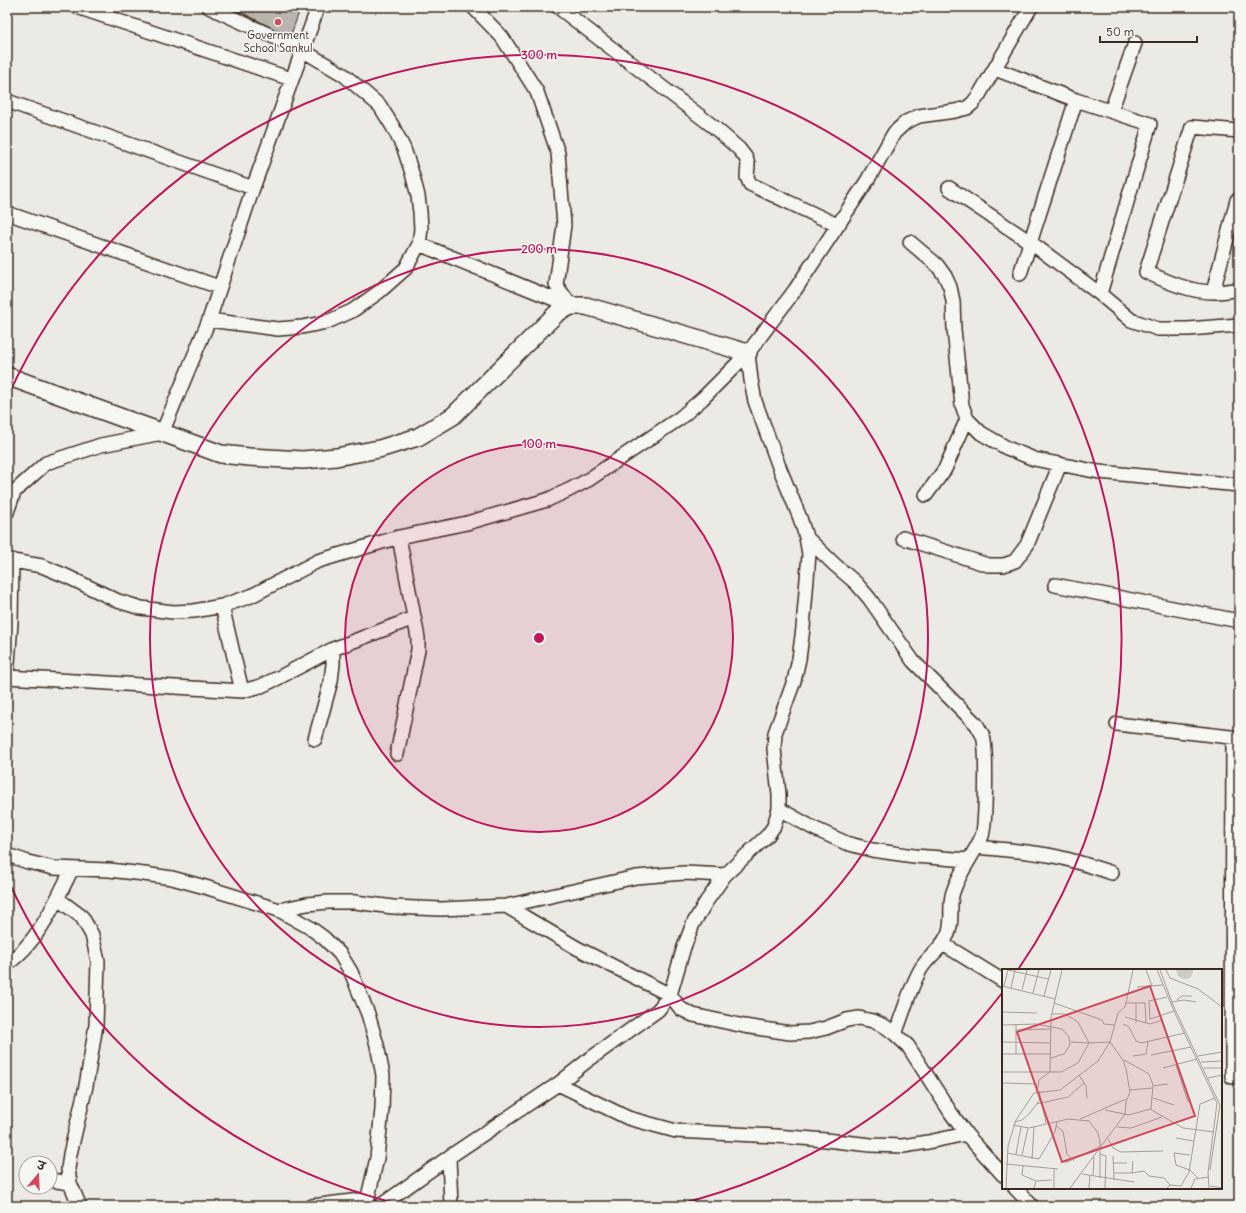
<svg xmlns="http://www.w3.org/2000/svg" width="1246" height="1213" font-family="Delius,'Playpen Sans Deva',sans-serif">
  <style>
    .building { fill: #bab4ae; stroke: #3b2a1e }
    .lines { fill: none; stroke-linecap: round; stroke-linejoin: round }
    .minor-casing { stroke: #3b2a1e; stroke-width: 16 }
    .tertiary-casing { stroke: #3b2a1e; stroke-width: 20 }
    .minor { stroke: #f6f6f2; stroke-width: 13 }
    .tertiary { stroke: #f6f6f2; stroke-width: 17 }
    .ring { fill: none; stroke: #c2185b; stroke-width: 2 }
    .poi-dot { fill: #d1495b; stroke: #f6f6f2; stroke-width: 1.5 }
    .labels { text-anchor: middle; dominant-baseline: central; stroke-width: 3; stroke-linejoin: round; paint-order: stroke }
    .poi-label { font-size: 11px; fill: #3b2a1e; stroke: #f6f6f2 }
    .inset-road { fill: none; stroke: #a59d95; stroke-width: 1 }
    .view { fill: #d1495b; fill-opacity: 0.15; stroke: #d1495b; stroke-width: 2 }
    .inset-edge { fill: none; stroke: #3b2a1e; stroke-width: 2 }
    .centre { fill: #c2185b; stroke: #f6f6f2; stroke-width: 2 }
    .ring-label { font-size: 12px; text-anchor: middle; font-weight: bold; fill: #c2185b; stroke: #f6f6f2; stroke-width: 3; stroke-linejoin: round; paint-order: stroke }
  </style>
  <rect width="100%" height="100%" fill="#ebeae5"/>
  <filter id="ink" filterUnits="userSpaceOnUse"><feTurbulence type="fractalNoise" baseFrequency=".025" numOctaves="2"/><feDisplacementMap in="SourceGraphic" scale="8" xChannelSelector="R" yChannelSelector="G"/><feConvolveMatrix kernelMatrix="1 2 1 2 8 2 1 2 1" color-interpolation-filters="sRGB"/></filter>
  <g filter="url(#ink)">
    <!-- building -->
    <path class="building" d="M231,7H301L290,37Z"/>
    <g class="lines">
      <!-- minor casing -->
      <g class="minor-casing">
        <path id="minor" d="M77,7L291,79
          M473,7L502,37L537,92L558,153L564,225L556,285L571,306
          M558,7L714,127L739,149L746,158L748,164L747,177L750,184L837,225
          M995,69L1076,100L1150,124L1100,294
          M7,101L253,188
          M1111,111L1135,43
          M1239,131L1192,127L1146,272C1168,282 1190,292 1214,292C1222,292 1231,290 1239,290
          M949,188L1030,242L1100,294L1131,320L1158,329H1188L1239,325
          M7,213L219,287
          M910,242L937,265L945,276L950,287L953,301L954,329L962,405L967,419L981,433L1007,448L1034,459L1099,472L1239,485
          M419,244L571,306
          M1020,274L1076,100
          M1213,292L1237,200
          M209,320L278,329L302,327L327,322L352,311L379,292L406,268L419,244L421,229L420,212L418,196L412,173L404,149L393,127L380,106L344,75L302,50L209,7
          M926,495L945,469L967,419
          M7,512L14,492L46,463L101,445L162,433L209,320L253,188L318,7
          M806,537L835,565L856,583L869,598L913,661L977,725C979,729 981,732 983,736C987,748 986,824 982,836C974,855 959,872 953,892C948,906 954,920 948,934C941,950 931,954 922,967C911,984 903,1014 895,1034
          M903,538L988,565H1004L1015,561L1027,545L1060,464
          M7,560L42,566L66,576L118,601L141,608L173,612L194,611L222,606L251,596L318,561L399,537L467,523L547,500L569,490L588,480L680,418L702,399L748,353L795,290L867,181L894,133L906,122L919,116L955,111L967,108L973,103L979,95L1031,7
          M1055,585L1239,621
          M222,606L242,691
          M7,677L242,691L261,686L278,678L333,649L414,618
          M7,677L11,622L12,560
          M1117,724L1239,738
          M315,739L331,681L333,664V649
          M397,754L418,650V638L399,537
          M779,809L813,828L846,843L872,850L914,856L969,860
          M977,847C1004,850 1031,851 1058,857C1076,861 1094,867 1112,873
          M7,855L28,862L53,868L109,870L144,874L172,878L205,887L279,910L309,927L324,938L340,954L351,972L368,1014L377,1045L383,1075L382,1109L377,1158L366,1206
          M58,899L82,917L92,935L98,961L96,1025L86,1086L70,1154L68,1169L70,1183L78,1202L80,1206
          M506,906L577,948L670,995L681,1009L693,1015L744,1026L790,1033L809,1032L826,1028L847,1020L859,1018L873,1021L886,1027L895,1034L908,1046L951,1113L966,1134L1003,1175
          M279,910L307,904L328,902H355L393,907L441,909L506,906L636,877L684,873L725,875
          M943,944L1003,981
          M7,964C38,943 56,901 72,869
          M1232,1077L1233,738
          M558,1084L628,1118L676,1131L776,1136L826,1140L871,1145L903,1146L928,1142L966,1134
          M449,1157L451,1206
          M50,1180L70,1183
          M1015,1188L1032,1206
          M312,1206L368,1199
          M380,1206L449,1157L558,1084L587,1061L658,1010L670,995L684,947L693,924L706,902L725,875L768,835L774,826L779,809V794L774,749L775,733L794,681L799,659L803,628L809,554L806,537L800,518L778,464L755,401L751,380L748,353"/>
      </g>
      <!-- tertiary casing -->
      <g class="tertiary-casing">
        <path id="tertiary" d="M7,376L221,454L249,457L303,460L336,457L379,449L418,437L453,416L557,313L571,306H586L748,353"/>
      </g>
      <!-- minor -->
      <use href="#minor" class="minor"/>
      <!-- tertiary -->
      <use href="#tertiary" class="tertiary"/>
    </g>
  </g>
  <!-- distance rings -->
  <circle cx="539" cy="638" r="194" fill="#c2185b" fill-opacity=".12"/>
  <g class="ring">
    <circle cx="539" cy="638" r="194"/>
    <circle cx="539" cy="638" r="389"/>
    <path d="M1002 993A583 583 0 0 1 675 1205M403 1205A583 583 0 0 1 8 880M8 396A583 583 0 1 1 1019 968"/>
  </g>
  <!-- markers -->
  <circle class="poi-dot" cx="278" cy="22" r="4"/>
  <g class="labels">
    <!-- poi labels -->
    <g class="poi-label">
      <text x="278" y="35">Government<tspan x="278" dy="13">School Sankul</tspan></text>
    </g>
  </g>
  <!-- overview -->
  <g transform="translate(1002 969)">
    <rect width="220" height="220" fill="#ebeae5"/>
    <path d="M174,1H191V3L188,9L181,10L176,7Z" fill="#cdcac4"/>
    <path class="inset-road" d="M6,1L46,10M144,1L150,17M155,1L172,42L215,134L206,204L207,219M158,1L171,36L218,136L208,201M164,1L168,9L196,20L220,38M0,17L53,30M2,17L6,1M135,18L161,16M9,19L13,1M20,21L25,1M31,24L37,1M42,27L49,1M165,28L147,32L148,50L172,42M175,31L180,27H190M170,33L182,31L194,33M52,34L100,51L102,55L113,56M124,34H143L144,54M134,34V54M0,43L35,44M50,45H63L76,53L87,74M123,48L148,55L161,51M121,55L127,58L134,72L139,74L183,64M0,56L34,55L60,60L67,68L68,76L62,85L49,89M14,61L49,60M0,73L49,74M69,73L86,74M0,85H49M14,85V55M149,86L189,78M131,87L144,85L146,73M196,87L220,83M122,91L147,105L151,116L149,140M199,93L220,92M174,96L186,133M161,99L195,90M202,99H220M0,103H59L76,94L87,74L108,73M77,106L84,117L85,129M206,109L220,106M0,114L35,115M151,117L166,115M128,121L150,119M37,122L44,154M35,123L37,111L48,103L49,48L60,1M151,129L172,136M35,135L66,128L82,114M103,141L127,146L148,140L181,159L212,163M78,150L124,130M13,153L20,151L28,144L39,129M11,156L27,159L66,150L87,152L96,164L98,173V209M54,157L61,162L65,185L72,192M115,158L129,159L160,148M174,169L191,172M106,170L111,179L119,183L161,182M5,184L37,190L53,163L55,153M14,185L19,158M98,185L104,187L103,219M20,186L26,159M188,186L172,184L174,196L188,201L196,209M111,187L112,211M30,190L32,158M63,194L99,177M111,194H125M4,195L56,200M21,197L20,206L34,212L32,219M112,204H130L131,192M130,204L142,202L147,207L162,209L168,216M80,205L132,213M91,207L92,188M34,212L50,211M208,217L220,219M4,219L6,177L14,151L32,124L58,121L96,92L108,73L116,44L123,38L131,1M52,219V200M68,219L123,145L124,133L128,123L124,100L121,91L108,73M87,219L88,207M165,219L168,216L179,217L187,203L198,135L213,129M189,219L193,210L207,208"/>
    <path class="view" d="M148,17L193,147L60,193L15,63Z"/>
    <rect width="220" height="220" class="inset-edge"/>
  </g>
  <circle cx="539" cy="638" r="6" class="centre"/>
  <g class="ring-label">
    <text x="539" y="59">300 m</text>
    <text x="539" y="253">200 m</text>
    <text x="539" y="448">100 m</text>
  </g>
  <!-- margin -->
  <rect width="1246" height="1213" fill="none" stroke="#f6f6f2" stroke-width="24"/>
  <rect x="12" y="12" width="1222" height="1189" fill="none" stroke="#3b2a1e" stroke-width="1.5" filter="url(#ink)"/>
  <!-- north arrow -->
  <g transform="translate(38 1175) rotate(19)"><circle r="19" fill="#f6f6f2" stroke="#aba49d"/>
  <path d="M0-3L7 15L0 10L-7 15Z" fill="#d1495b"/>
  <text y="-6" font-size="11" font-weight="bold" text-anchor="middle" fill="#3b2a1e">उ</text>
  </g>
  <!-- scale -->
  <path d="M1100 36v6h97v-6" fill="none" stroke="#3b2a1e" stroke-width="2"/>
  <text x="1106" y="36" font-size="12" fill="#3b2a1e" stroke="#f6f6f2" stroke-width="3" paint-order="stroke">50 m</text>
</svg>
